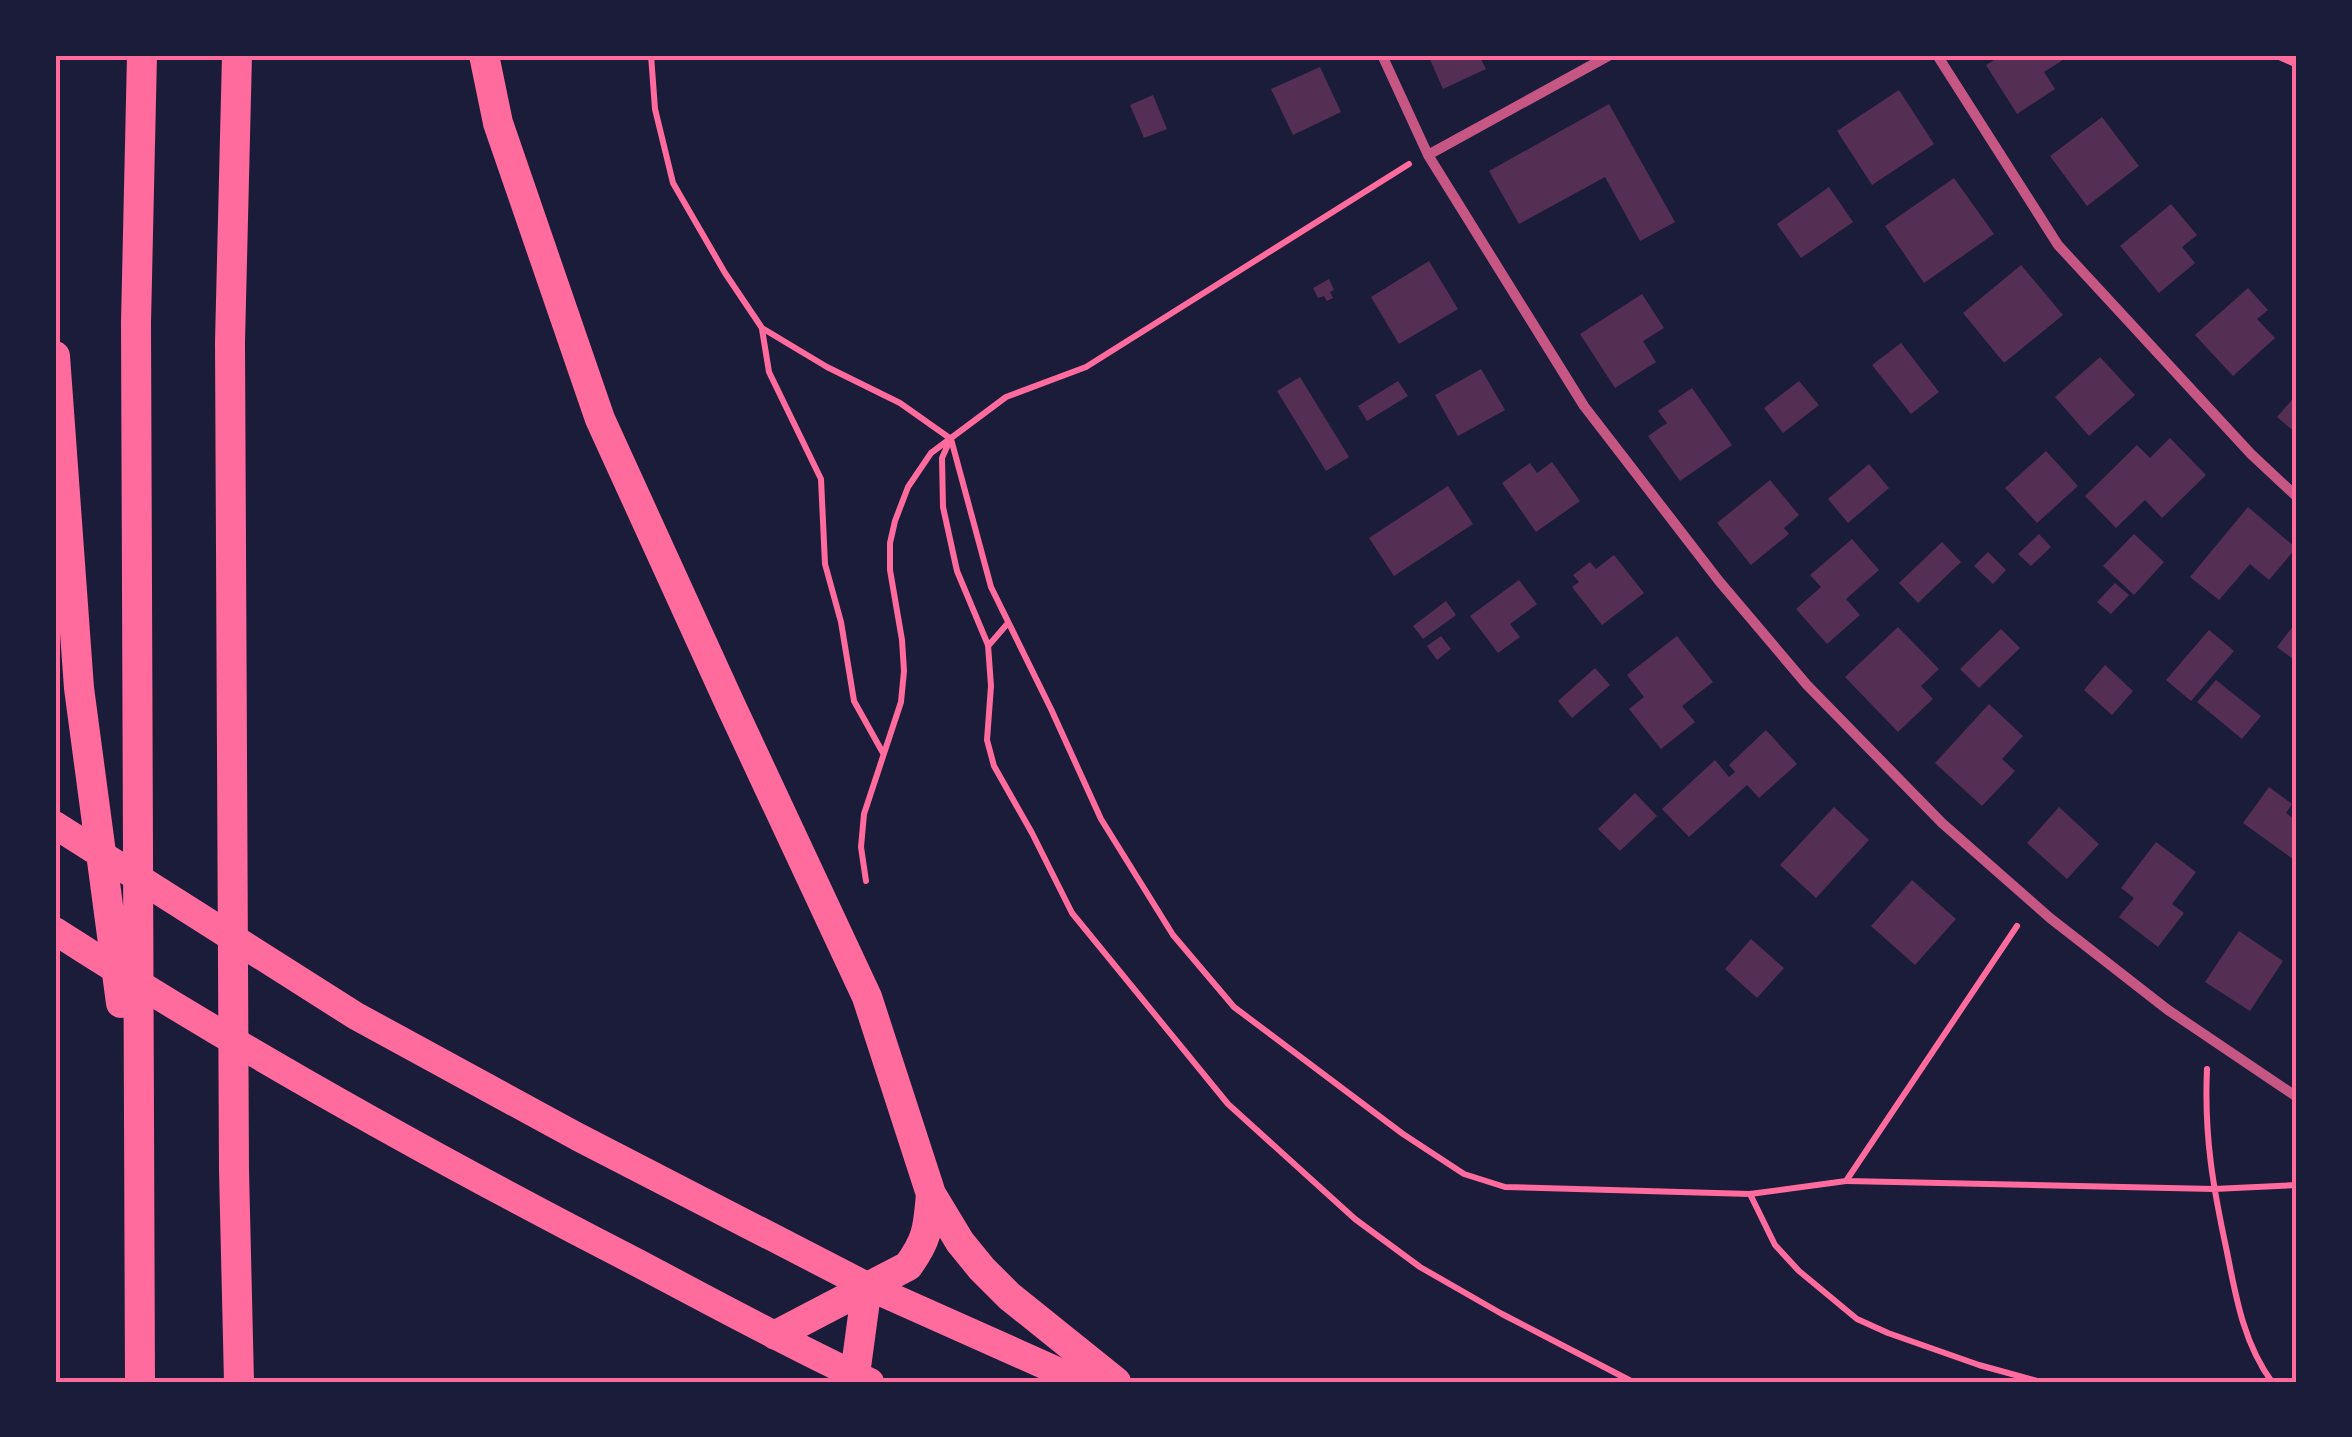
<svg xmlns="http://www.w3.org/2000/svg" width="2352" height="1437" font-family="Lora,serif">
  <style>
    .building { fill: #542f53 }
    .lines { fill: none; stroke-linecap: round; stroke-linejoin: round }
    .path { stroke: #ff6b9d; stroke-width: 6 }
    .minor { stroke: #c65784; stroke-width: 10 }
    .trunk { stroke: #ff6b9d; stroke-width: 28 }
    .motorway { stroke: #ff6b9d; stroke-width: 30 }
    .neatline { fill: none; stroke: #ff6b9d; stroke-width: 4 }
  </style>
  <rect width="100%" height="100%" fill="#1b1b3a"/>
  <!-- building -->
  <path class="building" d="M1428,55H1479L1486,69L1443,89Z
    M2002,55H2071L2044,72L2055,89L2017,114L1986,65Z
    M1320,67L1341,112L1293,135L1271,89Z
    M1899,90L1934,144L1872,185L1837,131Z
    M1153,95L1167,129L1144,138L1130,105Z
    M1609,104L1675,222L1640,241L1605,177L1519,224L1489,171Z
    M2102,117L2139,166L2087,206L2050,156Z
    M1954,178L1994,234L1924,283L1885,226Z
    M1829,187L1853,222L1801,258L1777,224Z
    M2171,204L2197,235L2182,247L2195,263L2159,293L2120,246Z
    M1429,261L1458,309L1399,344L1371,297Z
    M2021,265L2063,315L2004,363L1963,313Z
    M1329,279L1334,290L1330,292L1333,298L1327,301L1324,296L1318,298L1313,288Z
    M2248,288L2268,310L2257,319L2275,338L2233,376L2195,335Z
    M1642,294L1664,328L1643,341L1656,362L1615,388L1580,334Z
    M1901,343L1939,392L1911,414L1872,365Z
    M2100,357L2135,395L2089,436L2055,397Z
    M1481,369L1505,410L1458,436L1435,395Z
    M1300,377L1349,457L1326,471L1277,391Z
    M1398,381L1408,396L1367,421L1358,406Z
    M1799,381L1819,405L1783,433L1764,408Z
    M1692,388L1732,445L1680,481L1648,436L1667,423L1658,411Z
    M2297,394V434L2277,417Z
    M2170,438L2206,475L2162,518L2145,500L2116,528L2085,496L2137,445L2150,458Z
    M2046,451L2078,486L2037,523L2005,488Z
    M1552,462L1580,501L1536,532L1502,483L1530,463L1537,473Z
    M1869,464L1889,488L1848,523L1828,499Z
    M1770,480L1799,515L1784,528L1789,534L1751,565L1717,523Z
    M1448,486L1473,524L1394,576L1369,538Z
    M2248,507L2296,548L2269,580L2250,564L2219,600L2190,577Z
    M2039,534L2051,547L2031,566L2018,554Z
    M2134,534L2164,562L2134,595L2103,566Z
    M1852,539L1879,570L1846,599L1860,615L1827,644L1796,609L1821,587L1810,575Z
    M1942,542L1961,562L1918,603L1899,583Z
    M1988,552L2006,570L1993,584L1974,566Z
    M1614,555L1644,593L1602,625L1572,587L1579,582L1573,575L1590,562L1596,569Z
    M1519,580L1537,604L1510,624L1520,637L1498,653L1470,616Z
    M2115,583L2129,595L2111,614L2097,602Z
    M1446,601L1456,615L1423,639L1413,626Z
    M2297,621V662L2277,647Z
    M1898,627L1939,669L1921,686L1933,699L1898,732L1845,677Z
    M2001,629L2020,648L1979,688L1960,669Z
    M2209,630L2234,651L2191,701L2166,680Z
    M1441,636L1451,649L1437,660L1427,646Z
    M1677,636L1713,682L1682,706L1695,722L1661,749L1629,709L1644,697L1627,675Z
    M2105,665L2133,691L2112,715L2084,690Z
    M1595,668L1610,685L1572,718L1558,701Z
    M2216,680L2261,716L2242,739L2197,702Z
    M1989,704L2023,736L2002,759L2015,771L1982,806L1935,763Z
    M1766,730L1797,764L1759,798L1747,785L1689,837L1662,809L1715,760L1729,777L1735,772L1729,765Z
    M2269,787L2292,804L2286,813L2297,821V862L2243,823Z
    M1635,793L1657,816L1620,851L1598,829Z
    M1834,807L1869,840L1816,898L1780,865Z
    M2059,807L2099,844L2067,879L2027,843Z
    M2156,842L2196,872L2172,904L2184,913L2158,947L2119,917L2134,898L2121,888Z
    M1912,880L1956,919L1915,965L1871,926Z
    M2239,931L2283,961L2250,1011L2205,982Z
    M1751,939L1784,968L1757,998L1725,969Z"/>
  <g class="lines">
    <!-- path -->
    <path class="path" d="M651,55L655,109L673,183L725,273L762,328L827,367L900,403L951,439L991,587L1051,709L1101,819L1173,935L1234,1007L1403,1134L1464,1174L1505,1187L1750,1194L1846,1181L2017,926
      M2275,55L2297,65
      M762,329L769,372L821,479L825,564L841,622L854,701L883,753
      M950,440L942,458L943,507L957,571L988,645L991,686L987,740L994,766L1032,833L1072,913L1228,1104L1355,1219L1420,1267L1502,1314L1633,1382
      M989,645L1008,623
      M866,881L861,847L864,814L901,702L904,671L902,640L890,570V543L895,521L908,487L931,453L1006,397L1086,367L1409,164
      M2207,1069C2204,1136 2213,1187 2227,1252C2236,1298 2244,1344 2272,1382
      M1847,1181L2214,1189L2297,1185
      M1750,1194L1775,1245L1799,1271L1857,1319L1888,1333L1979,1365L2041,1382"/>
    <!-- minor -->
    <path class="minor" d="M1382,55L1428,155L1584,406L1719,581L1807,685L1942,823L2050,918L2168,1010L2297,1097
      M1937,55L2058,245L2251,454L2297,497
      M1428,155L1610,55"/>
    <!-- trunk -->
    <path class="trunk" d="M55,825L356,1016L578,1137L867,1286L1082,1382
      M55,931C243,1052 436,1159 634,1261C712,1302 790,1345 870,1382"/>
    <!-- motorway -->
    <path class="motorway" d="M237,55L230,342L234,1170L239,1382
      M484,55L498,123L600,419L730,704L867,997L931,1194L960,1242L982,1269L1009,1296L1116,1382
      M55,356L79,688L121,1003
      M776,1335L908,1266C928,1239 928,1227 931,1194
      M140,1382L136,323L142,55
      M854,1382L867,1286"/>
  </g>
  <!-- border -->
  <rect width="2352" height="1437" fill="none" stroke="#1b1b3a" stroke-width="115"/>
  <rect x="58" y="58" width="2236" height="1322" class="neatline"/>
</svg>
